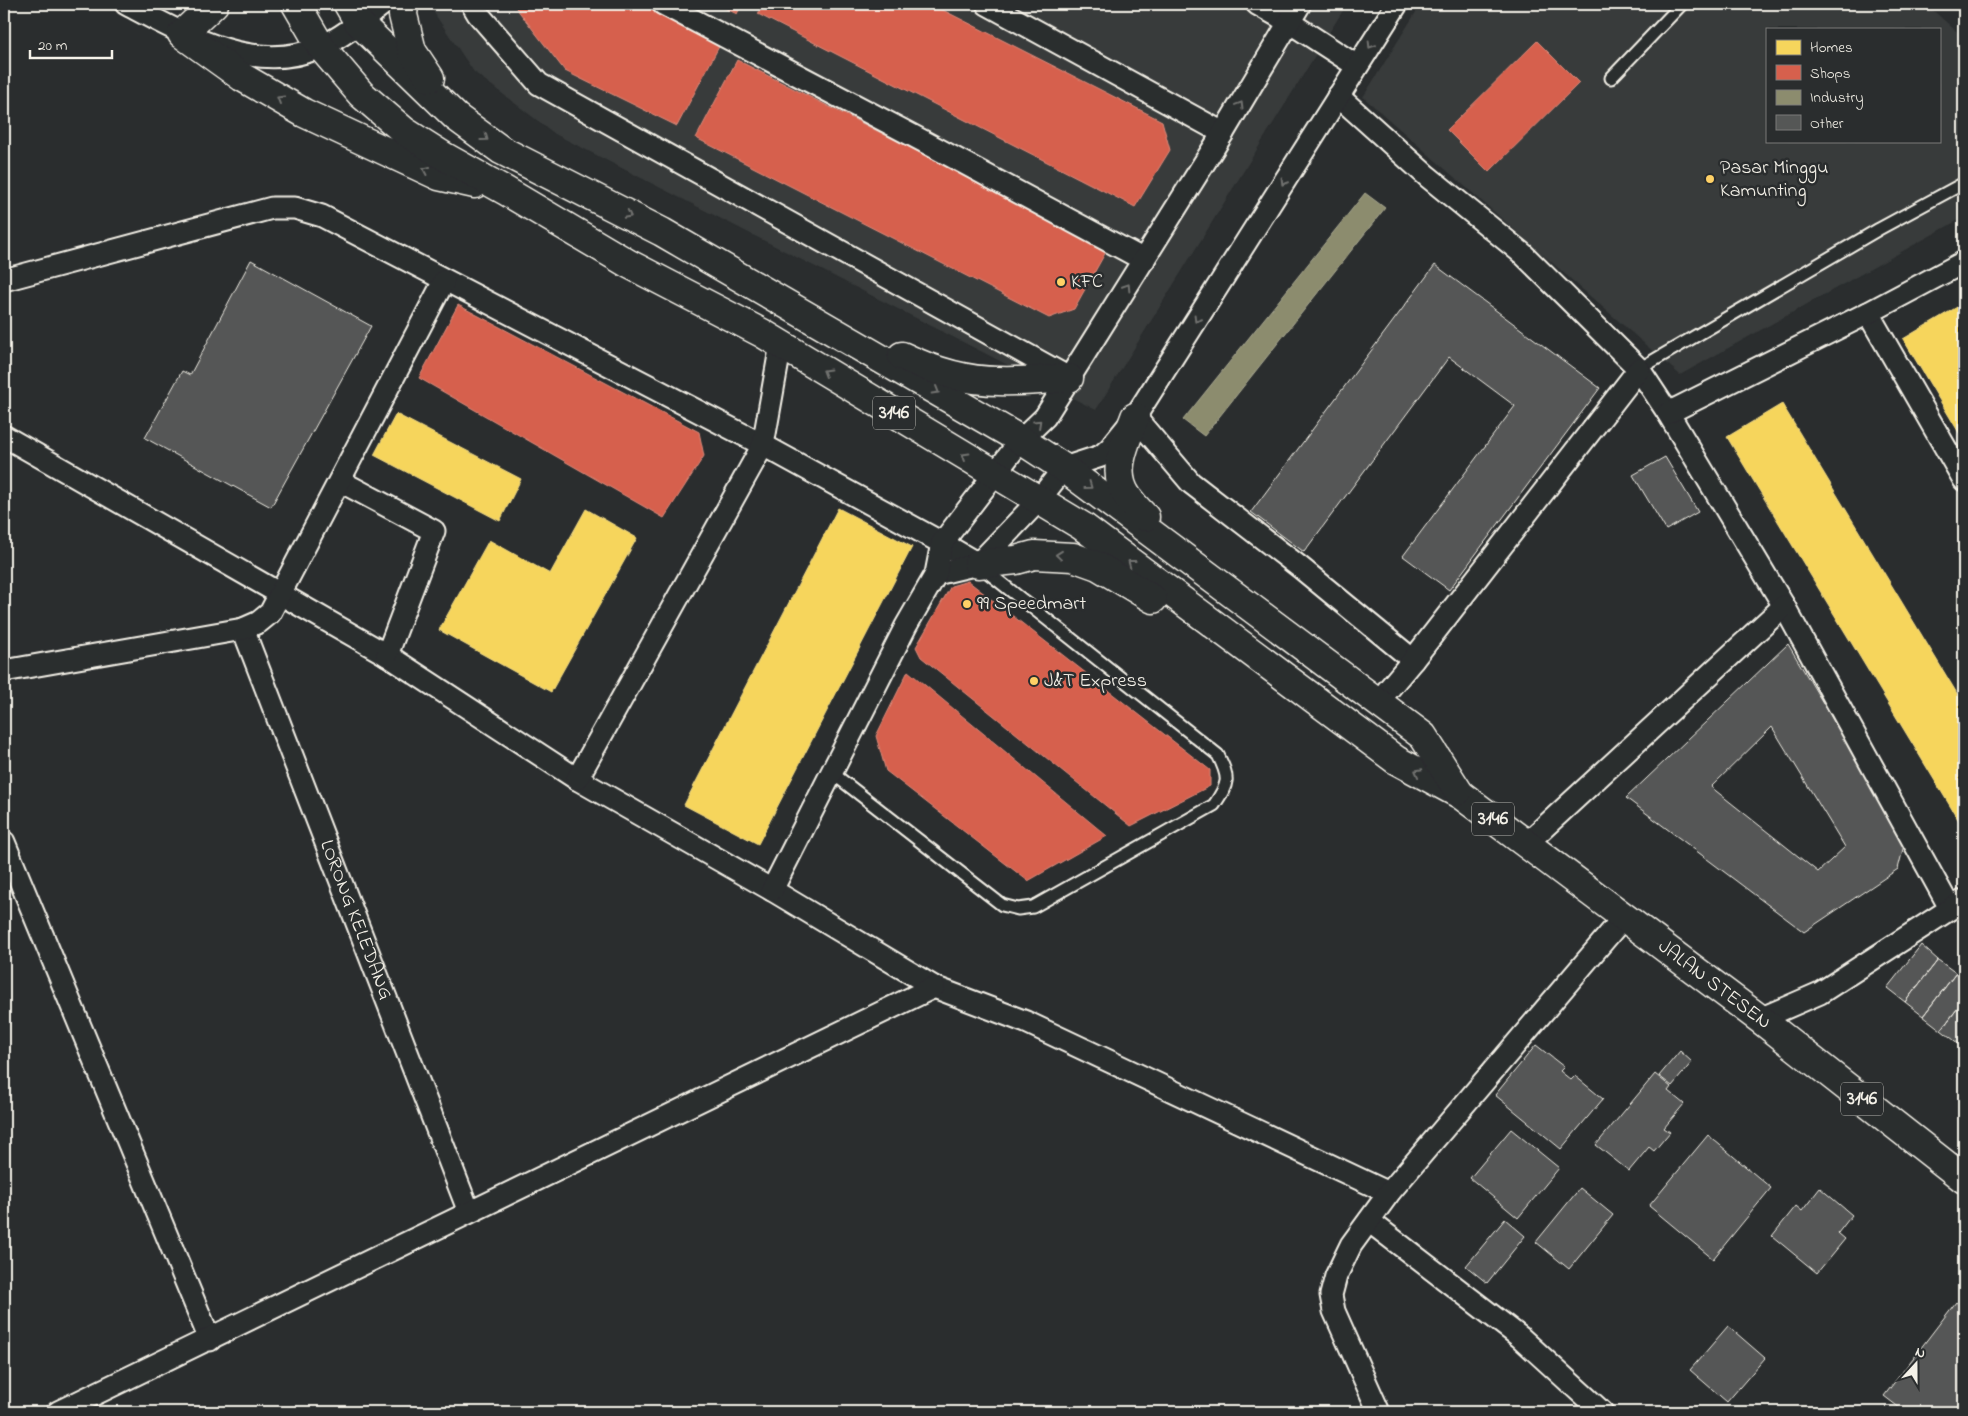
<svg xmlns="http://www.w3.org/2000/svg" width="1968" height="1416" font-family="'Indie Flower',sans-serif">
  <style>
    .built { fill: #373a3a; fill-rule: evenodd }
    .homes { fill: #f6d55c; stroke: #f5dd86 }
    .shops { fill: #d6604d; stroke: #df8c7c }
    .industry { fill: #8c8c6e; stroke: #abaa93 }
    .building { fill: #555756; stroke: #f4f1e8; fill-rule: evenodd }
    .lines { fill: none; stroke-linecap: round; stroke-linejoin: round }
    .lane-casing { stroke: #f4f1e8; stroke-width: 15 }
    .street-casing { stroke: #f4f1e8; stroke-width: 25 }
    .primary-casing { stroke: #f4f1e8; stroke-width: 31 }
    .lane { stroke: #2a2d2e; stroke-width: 11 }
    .street { stroke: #2a2d2e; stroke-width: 21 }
    .primary { stroke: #2a2d2e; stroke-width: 28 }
    .oneway { stroke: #71726f }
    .poi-dot { fill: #ffd166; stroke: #2a2d2e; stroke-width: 2 }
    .labels { text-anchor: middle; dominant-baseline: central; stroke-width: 5; stroke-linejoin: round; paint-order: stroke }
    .shield { fill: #2a2d2e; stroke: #b7b6b0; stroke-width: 1 }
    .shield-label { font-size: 19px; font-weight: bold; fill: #f4f1e8 }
    .poi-label { font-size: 20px; fill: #f4f1e8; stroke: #2a2d2e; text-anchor: start }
    .street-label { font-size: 20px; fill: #f4f1e8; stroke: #2a2d2e }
  </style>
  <rect width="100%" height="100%" fill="#2a2d2e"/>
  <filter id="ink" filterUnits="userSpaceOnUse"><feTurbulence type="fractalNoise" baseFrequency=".02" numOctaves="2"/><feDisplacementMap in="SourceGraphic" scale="10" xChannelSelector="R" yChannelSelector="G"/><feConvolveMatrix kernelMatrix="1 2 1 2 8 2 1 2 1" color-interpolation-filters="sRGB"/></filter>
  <g filter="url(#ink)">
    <!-- built -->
    <path class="built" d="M428,4H1347L1096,410L555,134L474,72Z
      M1421,4H1926L1964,38V217L1680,375L1363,97ZM1767,29H1939V141H1767Z"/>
    <!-- homes -->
    <path class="homes" d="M1964,303V441L1903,339Z
      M1782,404L1964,705V829L1727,437Z
      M396,414L521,479L500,521L374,455Z
      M838,508L912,547L758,844L684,805Z
      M586,509L637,538L551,692L439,630L489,540L550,574Z"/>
    <!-- shops -->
    <path class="shops" d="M513,4H658L724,37L677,126L565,71Z
      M716,4H742L737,14Z
      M763,4H931L1162,121L1170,150L1135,207L758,14Z
      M1537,41L1579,83L1489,172L1447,130Z
      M737,60L1108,248L1074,309L1049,318L696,138Z
      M458,305L699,432L704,456L664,518L419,378Z
      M968,581L1210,770V786L1131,826L921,657L916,647L951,586Z
      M908,671L1107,836L1028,881L886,771L876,736Z"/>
    <!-- industry -->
    <path class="industry" d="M1365,193L1385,208L1204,436L1183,420Z"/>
    <!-- building -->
    <path class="building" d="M251,260L371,326L271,507L145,438L182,371L190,375Z
      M1435,265L1600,388L1449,590L1403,556L1515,406L1449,357L1304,552L1251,512Z
      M1665,457L1698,512L1666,530L1633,475Z
      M1788,644L1905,841L1898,869L1804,932L1626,798ZM1772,727L1845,847L1818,872L1711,787Z
      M1921,945L1938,960L1905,1002L1887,988Z
      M1938,960L1956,973L1923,1016L1905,1002Z
      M1956,973L1964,980V1000L1941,1030L1923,1016Z
      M1964,1000V1037L1959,1044L1941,1030Z
      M1536,1045L1564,1067L1560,1071L1571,1080L1575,1076L1603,1099L1561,1149L1495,1095Z
      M1680,1051L1692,1062L1672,1086L1659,1076Z
      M1655,1074L1671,1087L1668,1091L1684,1104L1664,1128L1670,1132L1654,1151L1649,1147L1629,1171L1596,1145Z
      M1511,1129L1559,1168L1518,1218L1470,1178Z
      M1708,1135L1771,1188L1713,1259L1649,1206Z
      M1580,1188L1613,1215L1569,1269L1536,1242Z
      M1820,1188L1852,1215L1838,1233L1845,1239L1817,1273L1772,1236L1796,1206L1802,1211Z
      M1505,1219L1525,1236L1487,1283L1466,1266Z
      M1956,1302L1964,1309V1412H1905L1884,1396Z
      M1728,1326L1765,1358L1727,1402L1690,1370Z"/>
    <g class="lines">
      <!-- lane casing -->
      <g class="lane-casing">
        <path id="lane" d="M1611,78L1682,4
          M1639,369L1879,229L1964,183
          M831,772L1002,905L1018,909L1033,907L1214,805C1229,783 1230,779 1218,755L981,567"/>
      </g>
      <!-- street casing -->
      <g class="street-casing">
        <g id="street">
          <path d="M126,4C183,34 255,76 320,47C343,37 364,19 383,4"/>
          <path d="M472,4L478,14L539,84L1069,378"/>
          <path d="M663,4L923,141L1144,260"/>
          <path d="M987,4L1223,133"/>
          <path d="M1257,4L1289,22L1357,66"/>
          <path d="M1338,96L1427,176L1523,254L1639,369L1668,413L1784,606L1950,908"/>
          <path d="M4,280L272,208H295L322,216L763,445L942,543L978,564"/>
          <path d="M1868,313L1964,480"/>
          <path d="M1668,413L1868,313L1964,262"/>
          <path d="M1135,417L1191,483L1301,568L1413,660"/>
          <path d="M4,436L387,655L577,779L772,890L934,987L1026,1022L1389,1193"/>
          <path d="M340,481L434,531L387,655"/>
          <path d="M936,574L978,564L1038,501L1064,468L1101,456L1110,448L1135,417L1397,4"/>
          <path id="s1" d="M243,629L469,1212"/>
          <path d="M4,671L243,629L259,622L270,613L444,281"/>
          <path d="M1377,703L1413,660L1639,369"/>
          <path d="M577,779L763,445L781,344"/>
          <path d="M4,842L210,1340"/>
          <path d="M1526,844L1784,606"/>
          <path d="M772,890L906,626L936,574L942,543L1021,440L1045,417L1223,133L1300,4"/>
          <path d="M1760,1019L1820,993L1964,900"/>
          <path d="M1369,1221L1520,1337L1602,1412"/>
          <path d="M58,1412L934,987"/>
          <path d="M1379,1412L1334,1311L1331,1295L1336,1276L1351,1245L1389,1193L1623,918"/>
        </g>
      </g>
      <!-- primary casing -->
      <g class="primary-casing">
        <g id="primary">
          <path d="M214,4L182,34L242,77L304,113L439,176L475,184"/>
          <path id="s2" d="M296,4L321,47L361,94L404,131L445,157L506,191L629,264L762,333L1082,526L1396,760L1461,795L1760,1019L1964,1179"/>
          <path d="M348,4L359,23L456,117L501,150L662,232L1021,440L1064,468L1423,736L1458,791"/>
          <path d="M404,4L403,15L412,51L430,78"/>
          <path d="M902,356C931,370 966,381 999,381C1022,382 1046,379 1069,378"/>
          <path d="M1135,417C1126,442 1110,471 1127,496C1132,504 1139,511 1145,517"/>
          <path d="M978,564L1016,560L1034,555L1073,557L1098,566L1153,599"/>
        </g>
      </g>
      <!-- lane -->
      <use href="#lane" class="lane"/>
      <!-- street -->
      <use href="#street" class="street"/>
      <!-- primary -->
      <use href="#primary" class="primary"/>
    </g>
    <!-- one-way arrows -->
    <defs><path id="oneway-chevron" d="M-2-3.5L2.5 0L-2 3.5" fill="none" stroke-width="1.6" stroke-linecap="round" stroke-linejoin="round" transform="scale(1.25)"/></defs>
    <g class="oneway">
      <use href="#oneway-chevron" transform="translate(1371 45) rotate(122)"/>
      <use href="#oneway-chevron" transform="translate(280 99) rotate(-150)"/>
      <use href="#oneway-chevron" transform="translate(1240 105) rotate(-59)"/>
      <use href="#oneway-chevron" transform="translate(485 138) rotate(36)"/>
      <use href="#oneway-chevron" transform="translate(426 170) rotate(-156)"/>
      <use href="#oneway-chevron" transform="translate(1284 182) rotate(122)"/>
      <use href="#oneway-chevron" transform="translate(628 215) rotate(27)"/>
      <use href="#oneway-chevron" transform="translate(1127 287) rotate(-58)"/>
      <use href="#oneway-chevron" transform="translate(1197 319) rotate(122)"/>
      <use href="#oneway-chevron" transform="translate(826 372) rotate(-149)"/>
      <use href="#oneway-chevron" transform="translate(936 391) rotate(30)"/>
      <use href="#oneway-chevron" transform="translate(1038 423) rotate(-43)"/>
      <use href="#oneway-chevron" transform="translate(965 456) rotate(-149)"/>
      <use href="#oneway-chevron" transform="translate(1089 486) rotate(36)"/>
      <use href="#oneway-chevron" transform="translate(1059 555) rotate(-174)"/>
      <use href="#oneway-chevron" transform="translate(1131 563) rotate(-143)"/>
      <use href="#oneway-chevron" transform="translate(1418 772) rotate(-152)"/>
    </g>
  </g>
  <!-- markers -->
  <g class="poi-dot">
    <circle cx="1710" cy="179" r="5"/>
    <circle cx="1061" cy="282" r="5"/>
    <circle cx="967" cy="604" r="5"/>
    <circle cx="1034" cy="681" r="5"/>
  </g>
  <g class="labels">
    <!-- shield labels -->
    <g class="shield">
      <rect x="873" y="396.5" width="42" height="33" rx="4"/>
      <rect x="1472" y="802.5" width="42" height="33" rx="4"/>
      <rect x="1841" y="1082.5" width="42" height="33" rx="4"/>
    </g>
    <g class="shield-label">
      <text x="894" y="413">3146</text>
      <text x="1493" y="819">3146</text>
      <text x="1862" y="1099">3146</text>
    </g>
    <!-- poi labels -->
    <g class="poi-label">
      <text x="1720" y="168">Pasar Minggu<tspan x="1720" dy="23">Kamunting</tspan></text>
      <text x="1071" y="282">KFC</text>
      <text x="977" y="604">99 Speedmart</text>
      <text x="1044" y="681">J&amp;T Express</text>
    </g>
    <!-- street labels -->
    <g class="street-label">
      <text stroke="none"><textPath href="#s1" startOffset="312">LORONG KELEDANG</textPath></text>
      <text stroke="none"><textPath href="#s2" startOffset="1735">JALAN STESEN</textPath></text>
    </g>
  </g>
  <!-- margin -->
  <rect width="1968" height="1416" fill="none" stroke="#2a2d2e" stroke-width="20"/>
  <rect x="10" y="10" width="1948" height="1396" fill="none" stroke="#f4f1e8" stroke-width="2" filter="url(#ink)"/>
  <!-- legend -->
  <rect x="1766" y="28" width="175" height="115" fill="#2a2d2e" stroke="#7b7b78"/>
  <rect x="1776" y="40" width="25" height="15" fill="#f6d55c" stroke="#7b7b78"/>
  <text x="1810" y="52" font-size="15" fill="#f4f1e8">Homes</text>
  <rect x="1776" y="65" width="25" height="15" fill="#d6604d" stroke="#7b7b78"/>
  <text x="1810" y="78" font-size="15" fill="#f4f1e8">Shops</text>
  <rect x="1776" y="90" width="25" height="15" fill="#8c8c6e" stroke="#7b7b78"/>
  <text x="1810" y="102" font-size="15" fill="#f4f1e8">Industry</text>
  <rect x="1776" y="115" width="25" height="15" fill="#555756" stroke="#7b7b78"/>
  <text x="1810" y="128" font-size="15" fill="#f4f1e8">Other</text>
  <!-- north arrow -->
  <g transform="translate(1916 1364) rotate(21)" stroke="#2a2d2e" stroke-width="4" paint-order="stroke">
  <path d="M0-4L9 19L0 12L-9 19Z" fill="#f4f1e8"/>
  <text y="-8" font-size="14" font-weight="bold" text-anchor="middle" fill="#f4f1e8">N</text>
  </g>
  <!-- scale -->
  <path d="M30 50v8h82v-8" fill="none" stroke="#f4f1e8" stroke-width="2.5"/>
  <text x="38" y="50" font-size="15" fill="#f4f1e8" stroke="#2a2d2e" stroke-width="4" paint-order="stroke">20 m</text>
</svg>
